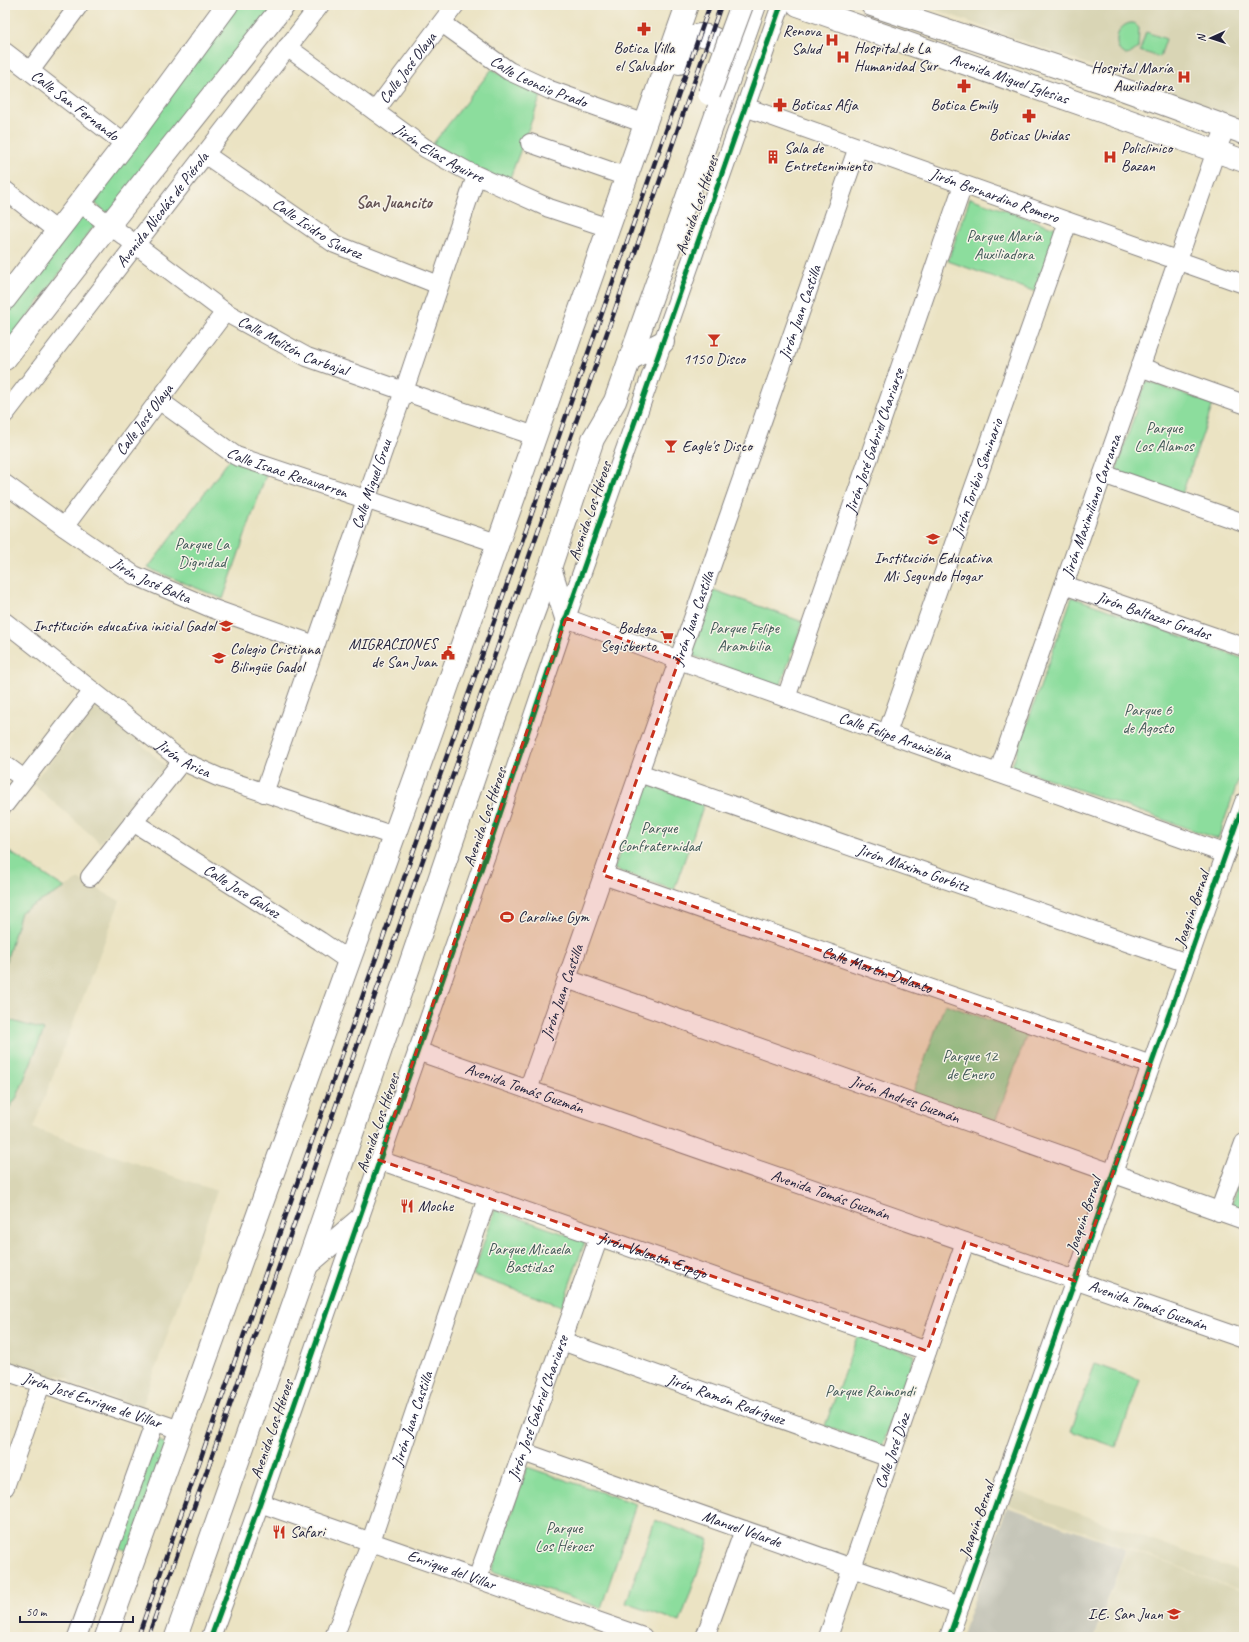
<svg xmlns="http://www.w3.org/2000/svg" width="1249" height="1642" font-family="Caveat,sans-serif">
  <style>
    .built { fill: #d9d5b5 }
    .industrial { fill: #c5c5b8 }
    .green { fill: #8cdd9d; stroke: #57806c }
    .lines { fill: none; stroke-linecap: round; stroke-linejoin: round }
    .minor-casing { stroke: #86827f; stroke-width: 20 }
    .major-casing { stroke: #86827f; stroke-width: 24 }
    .minor { stroke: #fff; stroke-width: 18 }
    .major { stroke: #fff; stroke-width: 22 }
    .rail-casing { stroke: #22223b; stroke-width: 4.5 }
    .rail { stroke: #f7f3e8; stroke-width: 3; stroke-dasharray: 9; stroke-linecap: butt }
    .major-bridge-casing { stroke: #86827f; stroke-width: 24; stroke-linecap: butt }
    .major-bridge { stroke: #fff; stroke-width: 22 }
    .cycleway-casing { stroke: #f7f3e8; stroke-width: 8 }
    .cycleway { stroke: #00873e; stroke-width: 5 }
    .marked { fill: #c8321e; fill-opacity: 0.2; stroke: #c8321e; stroke-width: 3; stroke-dasharray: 8 5; stroke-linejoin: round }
    .labels { text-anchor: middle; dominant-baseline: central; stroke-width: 3; stroke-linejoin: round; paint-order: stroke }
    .poi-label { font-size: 16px; fill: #22223b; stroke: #f7f3e8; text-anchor: start }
    .street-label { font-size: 16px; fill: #22223b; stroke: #f7f3e8 }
    .park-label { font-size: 16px; fill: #425a58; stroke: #f7f3e8 }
    .neighbourhood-label { font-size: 17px; font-weight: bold; fill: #635254; stroke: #f7f3e8 }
  </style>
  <rect width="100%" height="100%" fill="#f7f3e8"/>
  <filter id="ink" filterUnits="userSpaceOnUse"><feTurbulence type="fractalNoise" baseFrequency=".025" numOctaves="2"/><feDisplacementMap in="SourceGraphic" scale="8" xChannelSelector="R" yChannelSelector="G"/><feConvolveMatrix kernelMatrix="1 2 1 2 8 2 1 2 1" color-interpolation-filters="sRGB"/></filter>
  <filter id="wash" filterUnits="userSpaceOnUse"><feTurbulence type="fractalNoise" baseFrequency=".012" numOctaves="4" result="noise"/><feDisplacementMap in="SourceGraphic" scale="16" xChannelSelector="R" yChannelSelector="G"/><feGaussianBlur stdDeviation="0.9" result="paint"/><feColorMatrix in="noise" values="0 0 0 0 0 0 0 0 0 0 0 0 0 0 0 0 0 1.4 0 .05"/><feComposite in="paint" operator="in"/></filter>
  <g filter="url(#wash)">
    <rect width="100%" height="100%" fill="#ebe3c3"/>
    <!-- built -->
    <path class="built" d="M923,5H1244V120L976,24Z
      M98,706L166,766L100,843L32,783Z
      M79,879L120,901L33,1128L217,1191L142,1408L71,1384L69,1378L59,1375L52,1377L5,1362V965L21,912Z
      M1012,1489L1244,1573V1590L1006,1504Z
      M1127,1549L1244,1591V1637H1096Z"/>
    <!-- industrial -->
    <path class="industrial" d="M1007,1507L1126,1549L1095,1637H961Z"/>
    <!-- green -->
    <path class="green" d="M238,5H276L115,211L105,212L96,204L94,198L107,177Z
      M1130,23H1134L1139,28L1138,48L1130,54L1126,55L1119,50C1114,39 1118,26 1130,23Z
      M1146,32L1166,39L1160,57L1140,51Z
      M492,69L541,96L508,183L432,145Z
      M970,198L1061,230L1039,293L948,261Z
      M81,214L93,222L94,226L5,348V307Z
      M1146,381L1213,404L1182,494L1116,471Z
      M230,459L267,472L223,599L148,568Z
      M714,590L803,622L780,687L691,655Z
      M1072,597L1244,659V764L1218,839L1012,766Z
      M644,783L704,804L674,890L614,869Z
      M5,849L65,888L21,912L5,965Z
      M945,1004L1027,1034L994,1125L912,1095Z
      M5,1019L44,1030L17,1097L5,1114Z
      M1244,1170V1212L1231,1207Z
      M495,1210L585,1241L562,1306L473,1275Z
      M858,1334L915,1355L882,1447L825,1426Z
      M1095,1364L1140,1380L1116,1447L1071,1431Z
      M156,1440L167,1444L128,1551L116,1547Z
      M527,1467L636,1504L601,1608L492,1571Z
      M655,1520L709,1540L680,1622L626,1603Z"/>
  </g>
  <g filter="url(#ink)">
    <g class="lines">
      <!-- minor casing -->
      <g class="minor-casing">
        <g id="minor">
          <path id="s1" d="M442,23L509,71L550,90L646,124"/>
          <path id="s2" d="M287,47L425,148L467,171L511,191L549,208L609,228"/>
          <path id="s3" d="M5,52L125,144"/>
          <path d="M30,71L79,5"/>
          <path id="s4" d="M745,107L1244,284"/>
          <path id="s5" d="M375,111L455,5"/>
          <path d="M530,143L627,177"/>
          <path id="s6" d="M206,155L335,244L439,285"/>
          <path d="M5,190L57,231"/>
          <path id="s7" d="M79,202L225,312L307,357L435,402L535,436"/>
          <path d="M1140,367L1244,404"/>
          <path id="s8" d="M160,401L236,456L497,543"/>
          <path id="s9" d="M5,414L320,5"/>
          <path d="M1103,474L1244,523"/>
          <path id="s10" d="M5,484L64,527L134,575L211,608L315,645"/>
          <path id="s11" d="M64,527L225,312"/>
          <path id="s12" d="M1064,585L1244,647"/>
          <path id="s13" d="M566,618L679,660L1226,854"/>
          <path id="s14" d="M5,622L182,761L218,777L394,836"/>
          <path id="s15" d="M786,698L963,185"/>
          <path id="s16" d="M887,733L1068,222"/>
          <path d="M5,765L24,779"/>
          <path id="s17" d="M639,773L1187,963"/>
          <path id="s18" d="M998,773L1216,151L1226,127"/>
          <path id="s19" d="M264,793L404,391L476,176"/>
          <path d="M5,804L93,691"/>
          <path id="s20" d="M133,822L320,941L349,961"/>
          <path id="s21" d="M603,875L1151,1065"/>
          <path d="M90,877L182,761"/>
          <path id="s22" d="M567,979L1244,1220"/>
          <path id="s23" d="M417,1051L1244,1339"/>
          <path id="s24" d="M528,1090L858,147"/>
          <path id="s25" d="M379,1160L927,1351"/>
          <path d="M1219,1212L1244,1143"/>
          <path id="s26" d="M562,1341L890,1458"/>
          <path id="s27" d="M5,1371L180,1430"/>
          <path id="s28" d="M523,1452L960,1606"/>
          <path d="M5,1487L41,1384"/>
          <path id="s29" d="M260,1503L643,1637"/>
          <path id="s30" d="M477,1579L599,1237"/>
          <path d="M77,1637L155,1422"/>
          <path d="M211,1637L260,1503L491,841L566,618L781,5"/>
          <path id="s31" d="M334,1637L371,1541L487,1198"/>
          <path d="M705,1637L744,1530"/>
          <path id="s32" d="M828,1637L965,1242"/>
          <path d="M949,1637L1244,802"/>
        </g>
      </g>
      <!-- major casing -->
      <g class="major-casing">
        <g id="major">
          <path id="s33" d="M798,5L1244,161"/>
          <path d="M872,5L1097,80L1244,133"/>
          <path d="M679,63C681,56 683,47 687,42C701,24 725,45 737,55"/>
          <path d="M5,299L125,144L227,5"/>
          <path d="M5,359L109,225L284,5"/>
          <path d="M630,359L663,342"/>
          <path d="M550,568L566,618"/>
          <path d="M308,1264L358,1221"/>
          <path d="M106,1637L430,736L687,5"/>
          <path d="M176,1637L307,1265L493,722L550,568L593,439L615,401L755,5"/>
        </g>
      </g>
      <!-- minor -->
      <use href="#minor" class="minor"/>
      <!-- major -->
      <use href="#major" class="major"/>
      <!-- rail casing -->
      <g class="rail-casing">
        <path id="rail" d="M138,1637L710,5
          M148,1637L466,738L721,5"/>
      </g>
      <!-- rail -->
      <use href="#rail" class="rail"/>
      <!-- major-bridge casing -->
      <g class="major-bridge-casing">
        <path id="major-bridge" d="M709,94L742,5"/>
      </g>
      <!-- major-bridge -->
      <use href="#major-bridge" class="major-bridge"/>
      <!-- cycleway casing -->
      <g class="cycleway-casing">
        <path id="cycleway" d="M211,1637L260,1503L491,841L566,618L781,5
          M949,1637L1244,802"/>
      </g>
      <!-- cycleway -->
      <use href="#cycleway" class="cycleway"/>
    </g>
  </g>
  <!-- marked area -->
  <path class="marked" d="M566,618L679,660L603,875L1151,1065L1075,1281L965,1242L927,1351L379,1160Z"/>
  <!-- icons -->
  <defs>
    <g id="pharmacy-bare" transform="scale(1.08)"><path d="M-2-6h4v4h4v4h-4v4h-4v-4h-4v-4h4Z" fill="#c8321e" stroke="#f7f3e8" stroke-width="2.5" paint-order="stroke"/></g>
    <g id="hospital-bare" transform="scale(1.08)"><path d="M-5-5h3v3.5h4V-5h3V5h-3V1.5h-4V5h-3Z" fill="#c8321e" stroke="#f7f3e8" stroke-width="2.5" paint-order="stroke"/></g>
    <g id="building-bare" transform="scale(1.08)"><path d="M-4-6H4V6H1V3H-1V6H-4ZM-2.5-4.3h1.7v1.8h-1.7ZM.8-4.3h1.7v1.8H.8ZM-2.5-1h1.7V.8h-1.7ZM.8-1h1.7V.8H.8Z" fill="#c8321e" stroke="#f7f3e8" stroke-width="2.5" paint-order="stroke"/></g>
    <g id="bar-bare" transform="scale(1.08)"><path d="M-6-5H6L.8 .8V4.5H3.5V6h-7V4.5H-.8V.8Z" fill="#c8321e" stroke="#f7f3e8" stroke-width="2.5" paint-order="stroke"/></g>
    <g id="school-bare" transform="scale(1.08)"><path d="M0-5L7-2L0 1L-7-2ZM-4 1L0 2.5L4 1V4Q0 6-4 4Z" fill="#c8321e" stroke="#f7f3e8" stroke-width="2.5" paint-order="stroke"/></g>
    <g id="supermarket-bare" transform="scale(1.08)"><path d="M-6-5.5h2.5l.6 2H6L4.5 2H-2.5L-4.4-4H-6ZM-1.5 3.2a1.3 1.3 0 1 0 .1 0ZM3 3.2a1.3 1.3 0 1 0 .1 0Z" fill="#c8321e" stroke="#f7f3e8" stroke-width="2.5" paint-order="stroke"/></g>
    <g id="civic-bare" transform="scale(1.08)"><path d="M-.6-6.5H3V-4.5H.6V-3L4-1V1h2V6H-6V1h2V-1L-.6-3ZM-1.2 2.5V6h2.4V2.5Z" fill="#c8321e" stroke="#f7f3e8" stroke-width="2.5" paint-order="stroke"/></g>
    <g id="stadium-bare" transform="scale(1.08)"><path d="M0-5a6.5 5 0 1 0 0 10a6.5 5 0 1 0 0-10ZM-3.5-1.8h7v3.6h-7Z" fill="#c8321e" stroke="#f7f3e8" stroke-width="2.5" paint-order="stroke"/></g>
    <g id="restaurant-bare" transform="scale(1.08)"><path d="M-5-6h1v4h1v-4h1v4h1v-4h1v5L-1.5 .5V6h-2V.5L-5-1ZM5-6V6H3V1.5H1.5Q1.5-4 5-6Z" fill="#c8321e" stroke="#f7f3e8" stroke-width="2.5" paint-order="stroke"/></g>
  </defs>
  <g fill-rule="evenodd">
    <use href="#pharmacy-bare" x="644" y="29"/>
    <use href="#hospital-bare" x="832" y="40"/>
    <use href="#hospital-bare" x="843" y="57"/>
    <use href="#hospital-bare" x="1184" y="77"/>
    <use href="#pharmacy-bare" x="964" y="86"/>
    <use href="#pharmacy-bare" x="780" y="105"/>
    <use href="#pharmacy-bare" x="1029" y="116"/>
    <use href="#building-bare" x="773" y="157"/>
    <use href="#hospital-bare" x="1110" y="157"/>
    <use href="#bar-bare" x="714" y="340"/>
    <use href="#bar-bare" x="671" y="446"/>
    <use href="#school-bare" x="933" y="539"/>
    <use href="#school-bare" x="226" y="626"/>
    <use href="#supermarket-bare" x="667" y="637"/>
    <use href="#civic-bare" x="448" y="653"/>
    <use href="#school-bare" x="219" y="658"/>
    <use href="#stadium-bare" x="507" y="917"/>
    <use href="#restaurant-bare" x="407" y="1206"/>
    <use href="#restaurant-bare" x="279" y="1532"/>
    <use href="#school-bare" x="1174" y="1614"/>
  </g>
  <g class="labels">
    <!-- poi labels -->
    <g class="poi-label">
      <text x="821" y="31" text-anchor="end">Renova<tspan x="821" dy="18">Salud</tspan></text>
      <text x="644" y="48" text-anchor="middle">Botica Villa<tspan x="644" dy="18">el Salvador</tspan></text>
      <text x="854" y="48">Hospital de La<tspan x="854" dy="18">Humanidad Sur</tspan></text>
      <text x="1173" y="68" text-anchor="end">Hospital María<tspan x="1173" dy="18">Auxiliadora</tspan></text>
      <text x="791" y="105">Boticas Afja</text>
      <text x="964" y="105" text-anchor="middle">Botica Emily</text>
      <text x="1029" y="135" text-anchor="middle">Boticas Unidas</text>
      <text x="784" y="148">Sala de<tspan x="784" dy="18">Entretenimiento</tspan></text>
      <text x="1121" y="148">Policlinico<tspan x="1121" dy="18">Bazan</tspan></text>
      <text x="714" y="359" text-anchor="middle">1150 Disco</text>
      <text x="682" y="446">Eagle's Disco</text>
      <text x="933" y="558" text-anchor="middle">Institución Educativa<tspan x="933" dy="18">Mi Segundo Hogar</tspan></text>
      <text x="215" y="626" text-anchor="end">Institución educativa inicial Gadol</text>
      <text x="656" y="628" text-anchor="end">Bodega<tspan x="656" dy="18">Segisberto</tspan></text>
      <text x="437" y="644" text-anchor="end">MIGRACIONES<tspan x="437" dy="18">de San Juan</tspan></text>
      <text x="230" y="649">Colegio Cristiana<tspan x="230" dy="18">Bilingüe Gadol</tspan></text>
      <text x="518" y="917">Caroline Gym</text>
      <text x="418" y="1206">Moche</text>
      <text x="290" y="1532">Safari</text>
      <text x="1163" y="1614" text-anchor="end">I.E. San Juan</text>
    </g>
    <!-- street labels -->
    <g class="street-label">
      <text stroke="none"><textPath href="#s5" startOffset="54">Calle José Olaya</textPath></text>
      <text stroke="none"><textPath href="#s33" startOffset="224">Avenida Miguel Iglesias</textPath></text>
      <text stroke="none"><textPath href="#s1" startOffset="114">Calle Leoncio Prado</textPath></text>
      <text stroke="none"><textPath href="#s3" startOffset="88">Calle San Fernando</textPath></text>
      <text stroke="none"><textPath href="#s2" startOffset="186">Jirón Elías Aguirre</textPath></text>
      <text stroke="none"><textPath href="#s4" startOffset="265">Jirón Bernardino Romero</textPath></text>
      <text transform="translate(697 205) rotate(-71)">Avenida Los Héroes</text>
      <text stroke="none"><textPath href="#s9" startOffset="258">Avenida Nicolás de Piérola</textPath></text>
      <text stroke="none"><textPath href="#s6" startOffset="134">Calle Isidro Suarez</textPath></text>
      <text stroke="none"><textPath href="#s24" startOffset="824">Jirón Juan Castilla</textPath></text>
      <text stroke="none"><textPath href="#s7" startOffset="259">Calle Melitón Carbajal</textPath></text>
      <text stroke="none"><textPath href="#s11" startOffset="134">Calle José Olaya</textPath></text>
      <text stroke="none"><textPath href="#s15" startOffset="272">Jirón José Gabriel Chariarse</textPath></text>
      <text stroke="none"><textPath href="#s8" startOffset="148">Calle Isaac Recavarren</textPath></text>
      <text stroke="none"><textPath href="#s16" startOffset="271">Jirón Toribio Seminario</textPath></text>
      <text stroke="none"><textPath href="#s19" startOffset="327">Calle Miguel Grau</textPath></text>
      <text stroke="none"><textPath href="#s18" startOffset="283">Jirón Maximiliano Carranza</textPath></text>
      <text transform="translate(590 511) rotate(-71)">Avenida Los Héroes</text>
      <text stroke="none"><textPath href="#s10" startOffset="176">Jirón José Balta</textPath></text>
      <text stroke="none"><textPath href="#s12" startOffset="95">Jirón Baltazar Grados</textPath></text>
      <text stroke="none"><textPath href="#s24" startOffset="500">Jirón Juan Castilla</textPath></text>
      <text stroke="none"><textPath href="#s13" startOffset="350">Calle Felipe Aranizibia</textPath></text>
      <text stroke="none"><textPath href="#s14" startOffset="225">Jirón Arica</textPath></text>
      <text transform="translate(485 817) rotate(-71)">Avenida Los Héroes</text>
      <text stroke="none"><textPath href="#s17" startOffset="290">Jirón Máximo Gorbitz</textPath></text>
      <text stroke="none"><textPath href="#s20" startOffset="129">Calle Jose Galvez</textPath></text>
      <text transform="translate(1192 909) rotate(-71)">Joaquín Bernal</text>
      <text stroke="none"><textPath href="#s21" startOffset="290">Calle Martín Dulanto</textPath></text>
      <text stroke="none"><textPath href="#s24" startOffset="104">Jirón Juan Castilla</textPath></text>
      <text stroke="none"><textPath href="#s23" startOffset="114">Avenida Tomás Guzmán</textPath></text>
      <text stroke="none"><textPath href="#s22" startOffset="359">Jirón Andrés Guzmán</textPath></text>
      <text transform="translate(378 1123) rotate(-71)">Avenida Los Héroes</text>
      <text stroke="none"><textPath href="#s23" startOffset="438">Avenida Tomás Guzmán</textPath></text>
      <text transform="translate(1084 1215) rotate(-71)">Joaquín Bernal</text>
      <text stroke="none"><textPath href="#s25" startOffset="290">Jirón Valentín Espejo</textPath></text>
      <text stroke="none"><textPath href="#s23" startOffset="774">Avenida Tomás Guzmán</textPath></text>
      <text stroke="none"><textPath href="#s26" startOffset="174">Jirón Ramón Rodríguez</textPath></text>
      <text stroke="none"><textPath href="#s27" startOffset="92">Jirón José Enrique de Villar</textPath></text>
      <text stroke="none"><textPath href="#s30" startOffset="182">Jirón José Gabriel Chariarse</textPath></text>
      <text stroke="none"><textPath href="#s31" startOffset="232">Jirón Juan Castilla</textPath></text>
      <text transform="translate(272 1429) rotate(-71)">Avenida Los Héroes</text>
      <text stroke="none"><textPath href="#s32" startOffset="197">Calle José Díaz</textPath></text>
      <text transform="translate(977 1520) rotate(-71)">Joaquín Bernal</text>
      <text stroke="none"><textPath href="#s28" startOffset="232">Manuel Velarde</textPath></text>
      <text stroke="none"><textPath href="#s29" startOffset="203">Enrique del Villar</textPath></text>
    </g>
    <!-- park labels -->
    <g class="park-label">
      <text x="1004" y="236">Parque María<tspan x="1004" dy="18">Auxiliadora</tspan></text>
      <text x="1164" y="428">Parque<tspan x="1164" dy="18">Los Alamos</tspan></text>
      <text x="202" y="544">Parque La<tspan x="202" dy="18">Dignidad</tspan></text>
      <text x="744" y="628">Parque Felipe<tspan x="744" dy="18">Arambilia</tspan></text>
      <text x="1148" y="710">Parque 6<tspan x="1148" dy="18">de Agosto</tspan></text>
      <text x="659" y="828">Parque<tspan x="659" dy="18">Confraternidad</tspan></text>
      <text x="970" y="1056">Parque 12<tspan x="970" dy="18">de Enero</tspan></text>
      <text x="529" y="1249">Parque Micaela<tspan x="529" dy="18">Bastidas</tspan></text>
      <text x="870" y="1391">Parque Raimondi</text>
      <text x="564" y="1528">Parque<tspan x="564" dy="18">Los Héroes</tspan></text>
    </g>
    <!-- neighbourhood labels -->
    <g class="neighbourhood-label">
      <text x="394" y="202">San Juancito</text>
    </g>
  </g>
  <!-- margin -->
  <rect width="1249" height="1642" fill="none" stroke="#f7f3e8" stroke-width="20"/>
  <!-- north arrow -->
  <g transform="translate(1211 38) rotate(267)" stroke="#f7f3e8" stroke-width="3" paint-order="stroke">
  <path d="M0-3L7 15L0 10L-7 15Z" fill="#22223b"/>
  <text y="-6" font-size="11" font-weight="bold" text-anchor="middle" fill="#22223b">N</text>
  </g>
  <!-- scale -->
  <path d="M20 1616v6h113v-6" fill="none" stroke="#22223b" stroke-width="2"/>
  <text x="26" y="1616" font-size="12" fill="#22223b" stroke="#f7f3e8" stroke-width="3" paint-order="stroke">50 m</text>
</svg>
